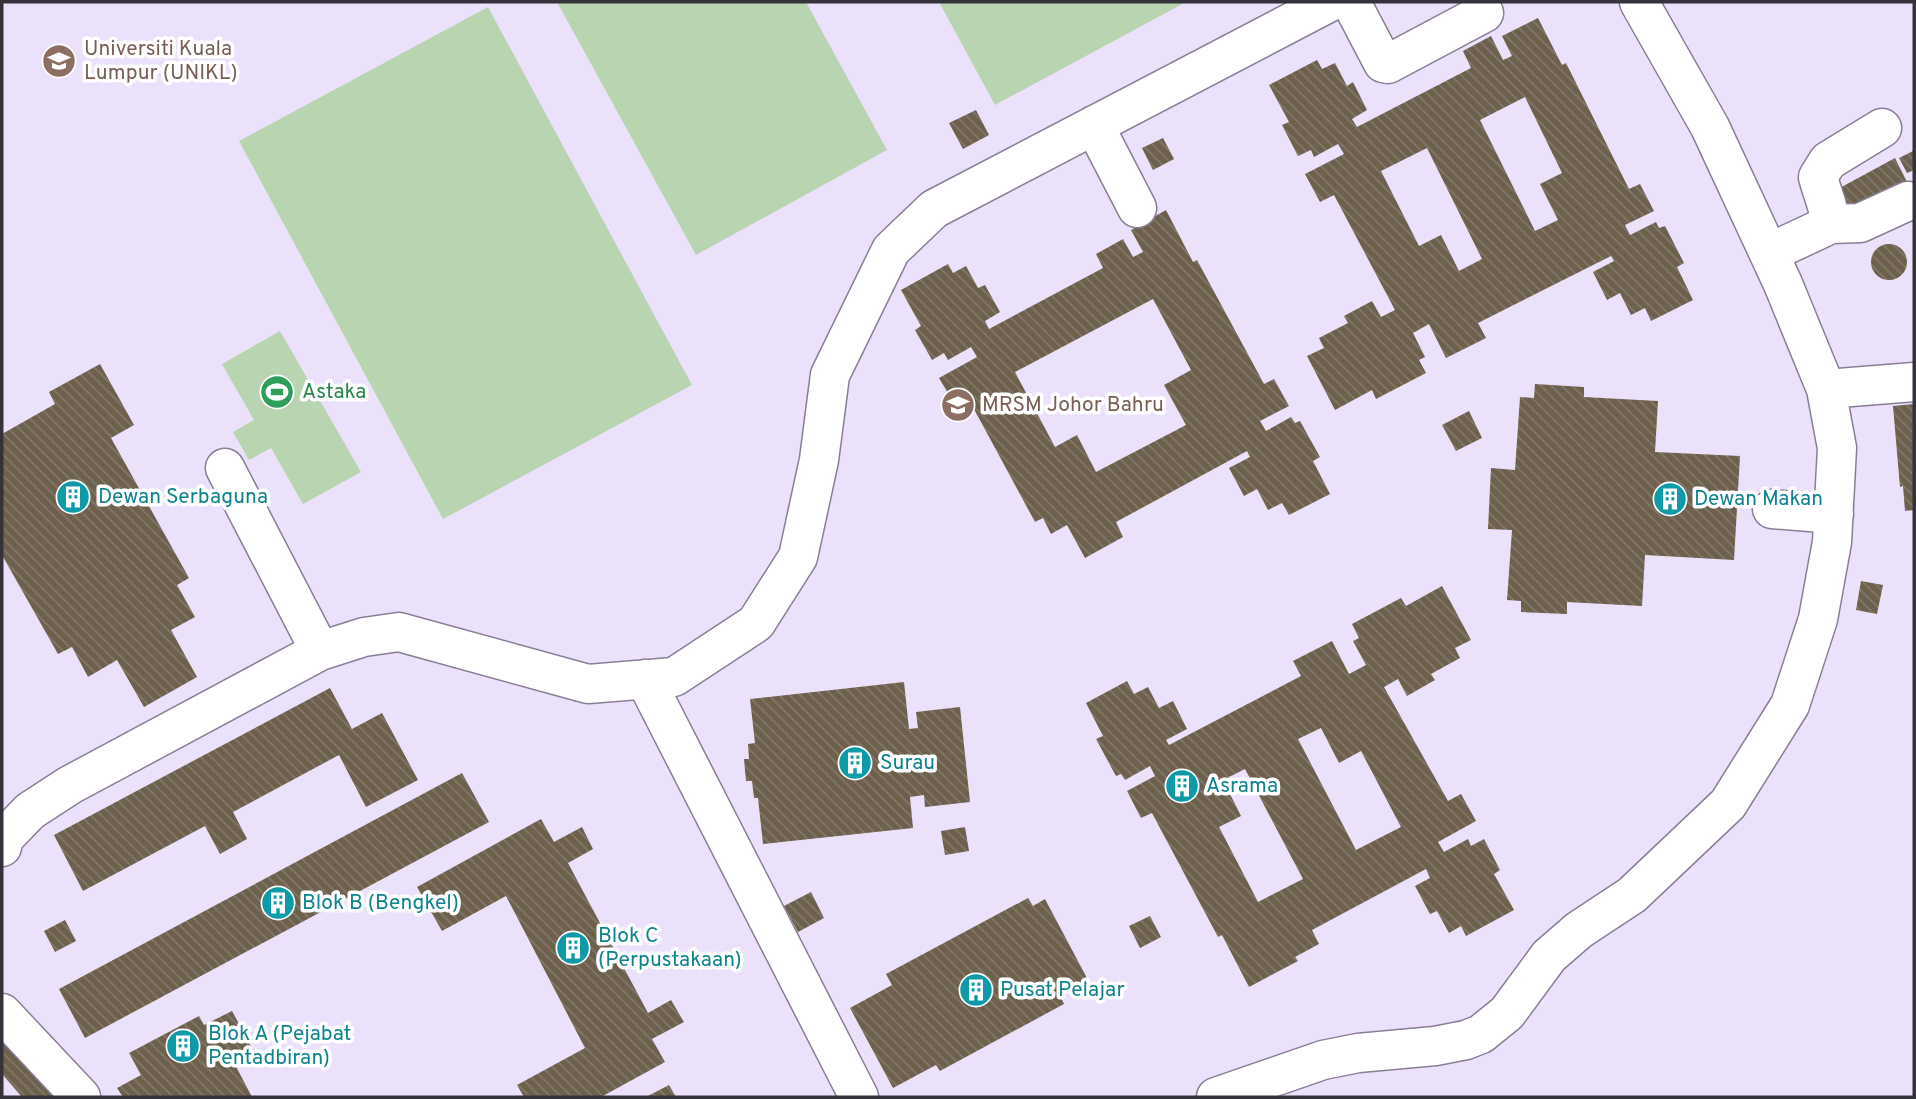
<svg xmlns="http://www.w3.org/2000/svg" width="1916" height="1099" font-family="Overpass,sans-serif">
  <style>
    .grass { fill: #b9d4b1 }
    .building { fill: url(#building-back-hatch); fill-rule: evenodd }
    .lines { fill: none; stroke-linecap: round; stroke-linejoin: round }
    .minor-casing { stroke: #887f95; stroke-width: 41 }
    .minor { stroke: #fff; stroke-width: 38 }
    .labels { text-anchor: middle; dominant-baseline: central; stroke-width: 7; stroke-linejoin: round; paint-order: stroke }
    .education-label { font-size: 21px; fill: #785e54; stroke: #fff; text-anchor: start }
    .leisure-label { font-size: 21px; fill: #27864d; stroke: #fff; text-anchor: start }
    .culture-label { font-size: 21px; fill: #0d838f; stroke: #fff; text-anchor: start }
  </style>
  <defs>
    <pattern id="building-back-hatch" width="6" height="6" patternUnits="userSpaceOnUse" patternTransform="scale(1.75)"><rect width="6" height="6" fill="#6d604c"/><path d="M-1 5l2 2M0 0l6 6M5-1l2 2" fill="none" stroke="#82786a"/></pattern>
  </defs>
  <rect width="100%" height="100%" fill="#ece1fa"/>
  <!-- grass -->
  <path class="grass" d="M557,2H806L887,150L696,255Z
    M939,2H1186L995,105Z
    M488,7L692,385L443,519L239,141Z
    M280,331L361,472L303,504L271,448L249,460L233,432L254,420L222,364Z"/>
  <!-- building -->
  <path class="building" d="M1538,18L1562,65L1566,63L1629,189L1640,184L1654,211L1625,225L1630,235L1656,222L1659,228L1665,226L1684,263L1677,267L1693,300L1651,321L1645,308L1631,315L1620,293L1607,300L1593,272L1614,261L1611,256L1478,323L1486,338L1446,358L1429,324L1413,333L1425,357L1419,360L1426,373L1376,399L1372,390L1335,410L1307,356L1324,348L1319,338L1348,323L1344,316L1372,301L1381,317L1395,310L1334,195L1320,202L1305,174L1344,154L1338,144L1314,157L1311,150L1298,156L1282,125L1289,122L1269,85L1317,60L1322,69L1335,63L1347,86L1353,82L1367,110L1352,119L1357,127L1471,68L1463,51L1491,36L1503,60L1512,56L1502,36ZM1525,97L1562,173L1540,184L1558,220L1535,231L1480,120ZM1427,148L1482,259L1459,271L1441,235L1419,246L1381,171Z
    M976,110L989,135L963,149L949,123Z
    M1163,138L1174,159L1153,170L1142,148Z
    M1913,151L1914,170L1907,173L1899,158Z
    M1895,158L1908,184L1849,216L1836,190Z
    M1166,210L1193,262L1197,260L1264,384L1274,379L1289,406L1260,421L1266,431L1291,417L1295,423L1300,421L1320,457L1313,461L1330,494L1289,515L1282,503L1268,510L1257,489L1244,496L1229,468L1250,457L1247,451L1116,522L1123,537L1085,558L1067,525L1051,534L1043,518L1035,522L968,398L955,405L939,378L977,357L971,347L948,360L944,353L932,360L915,330L921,326L901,290L948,264L953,273L966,266L978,288L985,285L1000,312L985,321L989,329L1103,268L1096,254L1123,239L1133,257L1143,252L1131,230ZM1153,299L1191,370L1164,385L1186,425L1096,472L1077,435L1055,447L1015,372Z
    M1871 262a18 18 0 1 1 36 0a18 18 0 1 1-36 0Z
    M100,364L134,425L111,438L189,578L177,585L195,617L171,630L197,677L144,707L117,660L88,677L72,647L58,654L2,555V434L55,404L49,392Z
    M1535,384L1584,387V397L1658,401L1655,452L1740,456L1734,560L1645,555L1642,606L1567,602V614L1521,612V601L1507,600L1512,530L1488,529L1491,468L1515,470L1520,397L1534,398Z
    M1914,404V510L1905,511L1903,486L1900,487L1893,406Z
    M1469,411L1482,438L1456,451L1442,425Z
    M1861,581L1883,585L1877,614L1856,610Z
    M1442,586L1471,640L1455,648L1460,658L1431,674L1435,680L1407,696L1398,679L1384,687L1448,801L1461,794L1476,821L1438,842L1444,852L1468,839L1471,846L1484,839L1500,870L1494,874L1514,910L1466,936L1461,926L1449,933L1437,911L1430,914L1415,886L1430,878L1426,869L1312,930L1319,944L1295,957L1298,961L1249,987L1222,935L1218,937L1152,813L1141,818L1127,791L1155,776L1150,766L1125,780L1121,774L1116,776L1096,739L1103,736L1086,703L1127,681L1134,694L1148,687L1159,708L1173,701L1187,729L1166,740L1169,745L1301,676L1293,661L1332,641L1349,674L1366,665L1353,641L1359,638L1352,624L1401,598L1406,606ZM1321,728L1339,763L1361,751L1401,827L1356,850L1298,739ZM1245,769L1303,879L1258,902L1219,827L1241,816L1223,780Z
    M904,682L909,729L918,728L916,712L960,707L970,802L925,807L924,795L910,797L913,828L763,844L758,798H754L752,781H746L744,759H749L748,744L755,743L750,699Z
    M330,688L352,729L382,713L418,780L366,807L339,755L233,812L247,839L220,854L205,826L83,891L54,835Z
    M462,773L489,822L85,1038L59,989Z
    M541,819L554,842L582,827L593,849L568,863L648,1013L671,1000L684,1022L652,1039L665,1062L601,1097H524L517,1085L585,1048L506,896L442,931L417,887Z
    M965,827L969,851L945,855L941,831Z
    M811,892L824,918L798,932L784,906Z
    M1028,898L1033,906L1045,899L1088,980L1060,995L1064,1004L940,1071L936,1065L893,1088L850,1008L892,985L886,974Z
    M1150,916L1161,937L1140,948L1129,926Z
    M65,920L76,941L55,952L44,931Z
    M232,1011L251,1046L231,1057L252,1097H123L117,1088L141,1075L129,1053L199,1016L204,1025Z
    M2,1036L57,1097H22L2,1074Z
    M669,1085L676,1097H646Z"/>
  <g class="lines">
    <!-- minor casing -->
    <g class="minor-casing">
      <path id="minor" d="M1351,2L1383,63L1388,64L1484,13
        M1094,125L1137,208
        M1831,224C1829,207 1822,193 1818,177L1828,161L1882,128
        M1769,253L1831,224L1860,223L1908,201
        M1826,389L1914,382
        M225,468L320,651
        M1772,509L1834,514
        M645,679L859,1097
        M2,847L4,838L30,811L70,785L320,651L364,637L399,632L588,684L674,677L756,623L798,557L819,460L830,375L891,250L934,209L1330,2
        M2,1013L81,1097
        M1216,1097L1323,1060L1358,1053L1435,1046L1466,1040L1481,1034L1507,1013L1549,956L1579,930L1632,895L1728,804L1790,705L1818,619L1832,542L1837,448L1826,389L1783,284L1710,127L1639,2"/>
    </g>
    <!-- minor -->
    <use href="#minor" class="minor"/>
  </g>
  <!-- icons -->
  <defs>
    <g id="university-disc" transform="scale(1.75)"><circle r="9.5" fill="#8d6e63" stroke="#fff"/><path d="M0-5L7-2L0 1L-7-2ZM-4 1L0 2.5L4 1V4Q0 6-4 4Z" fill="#fff"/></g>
    <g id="stadium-disc" transform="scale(1.75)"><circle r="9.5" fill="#2e9e5b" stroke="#fff"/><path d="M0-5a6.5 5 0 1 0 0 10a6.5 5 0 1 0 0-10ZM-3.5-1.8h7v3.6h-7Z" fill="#fff"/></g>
    <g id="school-disc" transform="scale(1.75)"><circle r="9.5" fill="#8d6e63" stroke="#fff"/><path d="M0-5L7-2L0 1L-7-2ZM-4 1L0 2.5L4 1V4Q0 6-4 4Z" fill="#fff"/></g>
    <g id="building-disc" transform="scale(1.75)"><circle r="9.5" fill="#0f9aa8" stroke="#fff"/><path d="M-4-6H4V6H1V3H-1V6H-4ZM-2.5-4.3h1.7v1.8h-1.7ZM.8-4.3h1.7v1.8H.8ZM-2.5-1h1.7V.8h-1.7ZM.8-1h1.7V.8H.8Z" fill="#fff"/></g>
  </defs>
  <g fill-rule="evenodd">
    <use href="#university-disc" x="59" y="61"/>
    <use href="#stadium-disc" x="277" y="392"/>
    <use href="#school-disc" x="958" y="405"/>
    <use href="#building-disc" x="73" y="497"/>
    <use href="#building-disc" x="1670" y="499"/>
    <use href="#building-disc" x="855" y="763"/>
    <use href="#building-disc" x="1182" y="786"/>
    <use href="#building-disc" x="278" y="903"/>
    <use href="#building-disc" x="573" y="948"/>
    <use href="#building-disc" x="976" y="990"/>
    <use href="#building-disc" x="183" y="1046"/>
  </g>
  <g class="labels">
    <!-- education labels -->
    <g class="education-label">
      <text x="84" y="49">Universiti Kuala<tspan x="84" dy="24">Lumpur (UNIKL)</tspan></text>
      <text x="982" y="405">MRSM Johor Bahru</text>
    </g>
    <!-- leisure labels -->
    <g class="leisure-label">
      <text x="302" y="392">Astaka</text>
    </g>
    <!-- culture labels -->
    <g class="culture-label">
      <text x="98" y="497">Dewan Serbaguna</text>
      <text x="1694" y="499">Dewan Makan</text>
      <text x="880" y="763">Surau</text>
      <text x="1206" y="786">Asrama</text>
      <text x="302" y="903">Blok B (Bengkel)</text>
      <text x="598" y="936">Blok C<tspan x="598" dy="24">(Perpustakaan)</tspan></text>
      <text x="1000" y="990">Pusat Pelajar</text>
      <text x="208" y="1034">Blok A (Pejabat<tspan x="208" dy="24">Pentadbiran)</tspan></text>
    </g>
  </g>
  <!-- border -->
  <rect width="1916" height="1099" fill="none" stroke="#36323b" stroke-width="7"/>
</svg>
